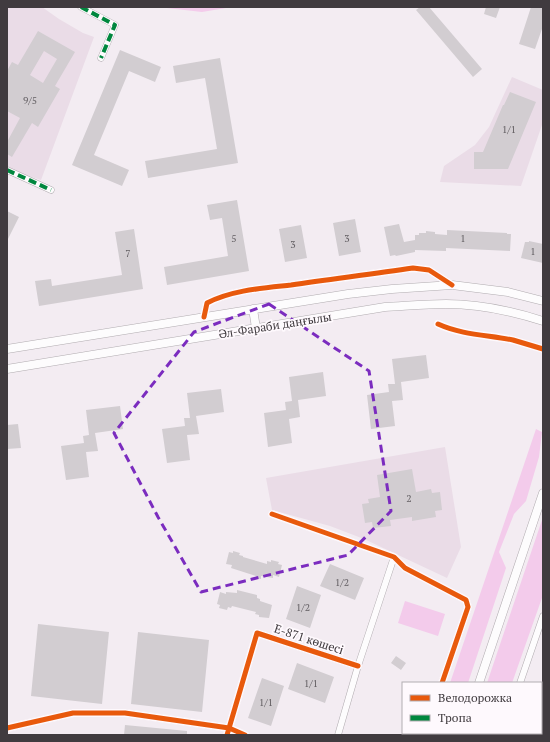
<svg xmlns="http://www.w3.org/2000/svg" width="550" height="742" font-family="'PT Serif',serif">
  <style>
    .built { fill: #eadce7 }
    .green { fill: #f3cbeb }
    .building { fill: #d2cdd1; fill-rule: evenodd }
    .lines { fill: none; stroke-linecap: round; stroke-linejoin: round }
    .street-casing { stroke: #b1acb0; stroke-width: 7 }
    .secondary-casing { stroke: #b1acb0; stroke-width: 9 }
    .street { stroke: #fdfcfd; stroke-width: 6 }
    .secondary { stroke: #fdfcfd; stroke-width: 8 }
    .quiet { stroke: #00873e; stroke-width: 4; stroke-dasharray: 8 4; stroke-linecap: butt }
    .cycleway-casing { stroke: #fef9fd; stroke-width: 8 }
    .cycleway { stroke: #e8590c; stroke-width: 5 }
    .marked { fill: none; stroke: #7b2cbf; stroke-width: 3; stroke-dasharray: 8 5; stroke-linejoin: round }
    .labels { text-anchor: middle; dominant-baseline: central; stroke-width: 3.5; stroke-linejoin: round; paint-order: stroke }
    .number-label { font-size: 10px; fill: #646064 }
    .street-label { font-size: 12px; fill: #403b3f; stroke: #fef9fd }
  </style>
  <rect width="100%" height="100%" fill="#f3ecf2"/>
  <!-- built -->
  <path class="built" d="M7,7H42L59,19L83,33L94,37L41,180L7,169Z
    M512,77L543,90V122L521,186L440,182L444,166L475,145L489,127Z
    M445,447L461,547L447,578L364,539L330,526L272,510L266,478Z"/>
  <!-- green -->
  <path class="green" d="M158,7H232L202,12Z
    M536,429L542,432L539,457L526,501L514,514L499,552L506,568L468,683H450Z
    M543,517V595L512,683H487Z
    M405,601L445,614L438,636L398,623Z"/>
  <!-- building -->
  <path class="building" d="M420,7H429L482,69L473,77L416,10Z
    M486,7H500L496,18L484,14Z
    M531,7H543V26L535,49L519,44Z
    M38,31L75,52L55,86L60,89L38,127L32,123L12,157L7,154V142L20,118L7,111V71L12,62L18,65ZM44,51L57,59L43,83L30,75Z
    M120,50L161,67L155,82L129,71L94,155L129,170L122,186L72,165Z
    M220,58L238,163L148,178L145,161L217,149L205,78L176,83L173,66Z
    M510,92L536,102L508,169H474V152H483L503,105H504Z
    M237,200L249,271L167,285L164,267L228,256L222,218L210,220L207,205Z
    M7,211L19,217L7,241Z
    M355,219L361,252L339,256L333,223Z
    M399,224L404,242L415,240V235H419V233H426V231L435,232V234L447,235V230L507,233V234H511L510,251L446,248V251L415,250V252L396,256L395,255L390,256L384,227Z
    M301,225L307,258L285,262L279,229Z
    M134,229L143,289L39,306L35,281L51,279L52,286L122,275L115,232Z
    M529,241L543,244V263L521,258L525,242H529Z
    M426,355L429,378L401,382L403,400L392,401L395,426L371,429L367,395L389,392L388,384H395L392,359Z
    M323,372L326,396L298,400L300,417L289,419L292,443L268,447L264,413L286,410L285,402L292,401L289,377Z
    M221,389L224,412L196,416L199,434L187,435L190,460L167,463L162,429L185,426L184,418H190L187,393Z
    M120,406L123,429L95,433L98,451L86,452L89,477L66,480L61,446L84,443L83,436L89,435L86,410Z
    M18,424L21,448L7,449V425Z
    M412,469L416,492L431,489L432,493L440,492L442,510L435,511L436,517L412,521V517L390,520L391,526L373,528L372,522L365,523L362,504L369,503L368,499L380,497L377,475Z
    M233,551L240,553L239,555L243,556V557L267,564V561L271,562V560L279,562L278,564L282,565L279,577L273,575V578L261,576V579L256,578V576L231,568L232,565L226,564L229,552L233,553Z
    M330,564L364,578L355,600L320,586Z
    M297,586L321,595L310,628L286,619Z
    M237,590L257,595V598L260,599V601L272,605L269,618L259,617V615L255,614L256,612L232,606L231,608L228,607L227,610L219,608L220,605L217,604L220,592L226,594V592L237,593Z
    M38,624L109,632L102,704L31,696Z
    M138,632L209,640L202,712L131,704Z
    M396,656L406,663L401,670L391,663Z
    M297,663L334,677L325,703L288,689Z
    M262,678L284,686L271,726L248,718Z
    M125,725L187,731V735H124Z"/>
  <g class="lines">
    <!-- street casing -->
    <g class="street-casing">
      <path id="street" d="M81,7L115,25L101,58
        M7,170L51,190
        M204,317L207,303C232,290 264,288 291,285C332,279 373,274 413,268L429,270L452,285
        M272,514L394,557L405,568L466,600L468,607L442,683
        M520,683L543,616
        M7,728L73,713H125L229,728L245,735
        M227,735L257,633L358,666
        M338,735L358,666L394,557
        M424,735L425,733
        M501,735L502,733"/>
    </g>
    <!-- secondary casing -->
    <g class="secondary-casing">
      <path id="secondary" d="M253,309L256,328
        M7,349L348,294L392,289L452,285L508,292L543,301
        M7,369L385,307C405,306 426,304 446,304C480,304 512,311 543,321
        M479,683L543,493
        M462,735V733"/>
    </g>
    <!-- street -->
    <use href="#street" class="street"/>
    <!-- secondary -->
    <use href="#secondary" class="secondary"/>
    <!-- quiet -->
    <path class="quiet" d="M81,7L115,25L101,58
      M7,170L51,190"/>
    <!-- cycleway casing -->
    <g class="cycleway-casing">
      <path id="cycleway" d="M204,317L207,303C232,290 264,288 291,285C332,279 373,274 413,268L429,270L452,285
        M438,324C462,335 488,335 513,340C523,343 533,346 543,349
        M272,514L394,557L405,568L466,600L468,607L442,683
        M7,728L73,713H125L229,728L245,735
        M227,735L257,633L358,666"/>
    </g>
    <!-- cycleway -->
    <use href="#cycleway" class="cycleway"/>
  </g>
  <!-- marked area -->
  <path class="marked" d="M269,304L369,371L391,511L348,555L201,592L158,517L114,433L194,332Z"/>
  <g class="labels">
    <!-- number labels -->
    <g class="number-label">
      <text x="30" y="100">9/5</text>
      <text x="509" y="129">1/1</text>
      <text x="234" y="238">5</text>
      <text x="347" y="238">3</text>
      <text x="463" y="238">1</text>
      <text x="293" y="244">3</text>
      <text x="533" y="251">1</text>
      <text x="128" y="253">7</text>
      <text x="409" y="498">2</text>
      <text x="342" y="582">1/2</text>
      <text x="303" y="607">1/2</text>
      <text x="311" y="683">1/1</text>
      <text x="266" y="702">1/1</text>
    </g>
    <!-- street labels -->
    <g class="street-label">
      <text transform="translate(275 325) rotate(-9)">Әл-Фараби даңғылы</text>
      <text transform="translate(309 639) rotate(18)">Е-871 көшесі</text>
    </g>
  </g>
  <!-- border -->
  <rect width="550" height="742" fill="none" stroke="#403b3f" stroke-width="16"/>
  <!-- legend -->
  <rect x="402" y="682" width="140" height="52" fill="#fef9fd" stroke="#b2adb1"/>
  <rect x="410" y="695" width="20" height="6" fill="#e8590c" stroke="#b2adb1"/>
  <text x="438" y="702" font-size="12" fill="#403b3f">Велодорожка</text>
  <rect x="410" y="715" width="20" height="6" fill="#00873e" stroke="#b2adb1"/>
  <text x="438" y="722" font-size="12" fill="#403b3f">Тропа</text>
</svg>
